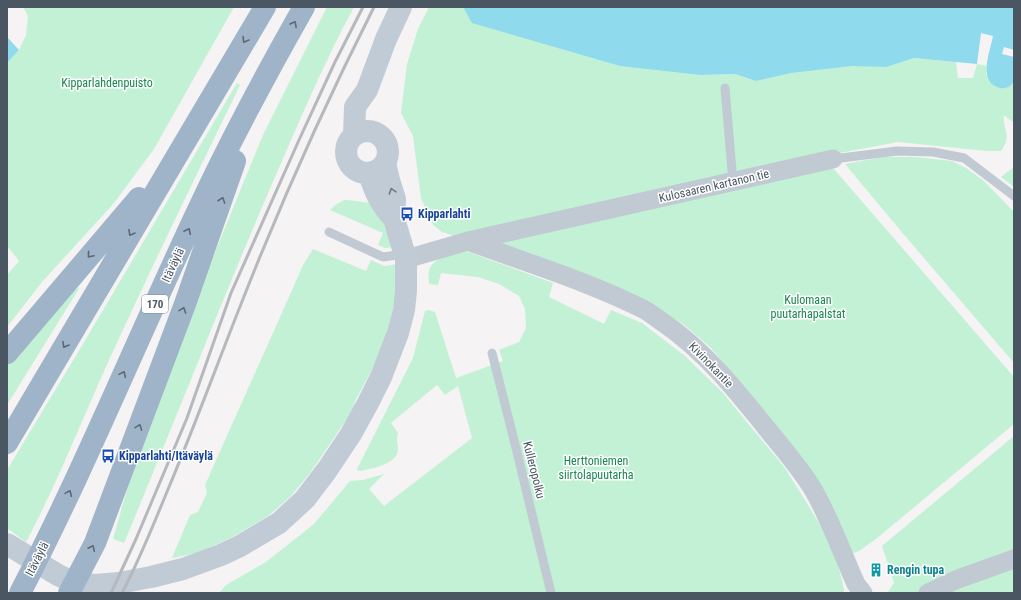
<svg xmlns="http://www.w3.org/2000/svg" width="1021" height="600" font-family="'Roboto Condensed',sans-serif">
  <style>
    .green { fill: #c3f1d5 }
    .water { fill: #90daee }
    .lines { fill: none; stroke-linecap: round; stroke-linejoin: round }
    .service { stroke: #c1cad2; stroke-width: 9 }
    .minor { stroke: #c1cad2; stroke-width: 19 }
    .secondary { stroke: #c1cbd6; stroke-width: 22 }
    .trunk { stroke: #9fb4c9; stroke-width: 22 }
    .rail { stroke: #b5b8bd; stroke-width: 3 }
    .oneway { stroke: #5b6976 }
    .oneway2 { stroke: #6e7984 }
    .labels { text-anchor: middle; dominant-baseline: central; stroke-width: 3; stroke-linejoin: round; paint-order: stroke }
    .shield { fill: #fff; stroke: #808990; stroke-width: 1 }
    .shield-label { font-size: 11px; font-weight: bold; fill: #4a5661 }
    .park-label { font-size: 12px; fill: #17864f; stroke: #fff }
    .street-label { font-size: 12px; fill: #4a5661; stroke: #fff }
    .transit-label { font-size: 12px; font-weight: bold; fill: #164399; stroke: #fff; text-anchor: start }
    .culture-label { font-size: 12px; font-weight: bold; fill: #0d838f; stroke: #fff; text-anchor: start }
  </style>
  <rect width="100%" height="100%" fill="#f5f3f3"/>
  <!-- green -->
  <path class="green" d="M23,7H234L154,149L114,203L42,282L7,327V275L19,261L7,246V63L19,50L26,35L28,16Z
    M327,7H354C322,66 296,129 269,191C219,307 173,426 124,543L113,539L130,479L202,284L263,135Z
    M429,7H500L701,75L735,74L756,81L774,77L890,43L902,62L914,58L956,62L958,78H973L977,64L987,66L986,75L1010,86L1014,82V122L1010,120L1004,115C1002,130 1013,135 1001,151H987L898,142L824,156L454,236L442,232L433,225L421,198L413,136L401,113L407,64L418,29Z
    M237,83L240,85C196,176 152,266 110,358C82,419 58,482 26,542L7,528V470L83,344Z
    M883,157H916L952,161L966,168L984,181L1014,212V363L900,230L845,164Z
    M1014,167V187L1001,177Z
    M833,168L1014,377V424L876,539L859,551L854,553L851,552L800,457L711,348L682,323L566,269L487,241Z
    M344,200C354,200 364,203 374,203L394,247L385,248L378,245L383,233L330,210L334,206Z
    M313,249L366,271L371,260L384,266L398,264L397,293L386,335L374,366L355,401L353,410L310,473L290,497L267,517L232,537L198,553L172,558L190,515L198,512L207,493L205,485L293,288L303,265Z
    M466,251L553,283L549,297L604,324L611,310L642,323L685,356L722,392L785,468L805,500L822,528L837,561L844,589V593H219L226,585L266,562L314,524L350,481L363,480L384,474L369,489L384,506L472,438L458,386L445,395L437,385L391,423L398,433C395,442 400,447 397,454C393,465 368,470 358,471L357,469L413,358L425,311L428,310L435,312L456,378L503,361L499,350L519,342L526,328L525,309L519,296L499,284L478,277L441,273L438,285L429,284C429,280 428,275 429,271C432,257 454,254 466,251Z
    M80,287L7,405V364L58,302L74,290Z
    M1014,436V593H887L894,583L882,546Z"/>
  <!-- water -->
  <path class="water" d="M463,7H1014V50L1004,47L1002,54L1014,57V82C1010,87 1006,89 1000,88C977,83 990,52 993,36L981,33L977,64L914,58L886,67L852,66L791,73L756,81L735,74L701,75L620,66L472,23Z
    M7,37L19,50L7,63Z"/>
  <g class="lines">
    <!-- service -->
    <path class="service" d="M725,88L733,182
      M833,159L897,151L933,152L964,158L1014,196
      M329,232L383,257L404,254
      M492,353L516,448L551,593"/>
    <!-- minor -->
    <path class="minor" d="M468,241C527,263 587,281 643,309C649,312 655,317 661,321C704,350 736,390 768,430C784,450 801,469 814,491C831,521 842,553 856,584L863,593
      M406,259L468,241L833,159
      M928,593L958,579L1014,559"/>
    <!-- secondary -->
    <path class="secondary" d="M346 152a21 21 0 1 1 42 0a21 21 0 1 1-42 0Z
      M354,135L355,107L367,90L386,39L401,7
      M369,173C375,193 380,203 394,219
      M7,544L58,575L75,583L95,585L119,583L151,577L183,569L221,555L240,546L279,523L305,499L327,470L351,434L368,403L381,377L398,333L404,310L406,291V259L394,219L395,199L389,180L385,163"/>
    <!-- trunk -->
    <path class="trunk" d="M7,353L139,198
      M7,443L265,7
      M20,593C85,468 138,337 198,210C230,141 266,74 304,7
      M69,593L95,543L185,304L235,161"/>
    <!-- rail -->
    <path class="rail" d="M111,593L136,539L187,418L231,293L299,140L335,62L363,7
      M122,593C140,559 154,523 169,487C195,425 218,362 243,299C282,200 326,102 374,7"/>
  </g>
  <!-- one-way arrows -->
  <defs><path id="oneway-chevron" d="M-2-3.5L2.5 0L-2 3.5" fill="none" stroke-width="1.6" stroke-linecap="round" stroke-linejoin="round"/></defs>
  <g class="oneway">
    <use href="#oneway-chevron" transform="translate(294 24) rotate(-61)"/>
    <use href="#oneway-chevron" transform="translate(245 40) rotate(121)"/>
    <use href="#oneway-chevron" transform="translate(222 200) rotate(-71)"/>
    <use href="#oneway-chevron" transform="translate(188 231) rotate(-65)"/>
    <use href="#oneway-chevron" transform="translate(131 233) rotate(120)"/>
    <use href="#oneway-chevron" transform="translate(90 255) rotate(130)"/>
    <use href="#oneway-chevron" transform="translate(183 310) rotate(-70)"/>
    <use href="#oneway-chevron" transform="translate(65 345) rotate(120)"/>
    <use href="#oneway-chevron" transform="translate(123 374) rotate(-66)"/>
    <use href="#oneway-chevron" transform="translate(139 427) rotate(-69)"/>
    <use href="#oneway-chevron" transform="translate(69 493) rotate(-66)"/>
    <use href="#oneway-chevron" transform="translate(92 548) rotate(-64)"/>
  </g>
  <use class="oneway2" href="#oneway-chevron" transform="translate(392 191) rotate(-108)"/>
  <!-- icons -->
  <defs>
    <g id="bus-bare" transform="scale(1.08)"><path d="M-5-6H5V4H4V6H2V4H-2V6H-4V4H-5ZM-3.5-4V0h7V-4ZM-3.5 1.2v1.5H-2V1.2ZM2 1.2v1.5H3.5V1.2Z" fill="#1a4fb4" stroke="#fff" stroke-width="2.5" paint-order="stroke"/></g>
    <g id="building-bare" transform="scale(1.08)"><path d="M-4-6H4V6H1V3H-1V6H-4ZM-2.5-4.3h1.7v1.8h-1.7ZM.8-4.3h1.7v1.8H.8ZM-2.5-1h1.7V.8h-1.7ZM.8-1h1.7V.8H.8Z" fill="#0f9aa8" stroke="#fff" stroke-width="2.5" paint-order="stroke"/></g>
  </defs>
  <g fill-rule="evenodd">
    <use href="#bus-bare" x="407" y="214"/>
    <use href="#bus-bare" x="108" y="456"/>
    <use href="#building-bare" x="876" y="570"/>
  </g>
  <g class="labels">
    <!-- shield labels -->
    <rect class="shield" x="142" y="295" width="26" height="18" rx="3"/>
    <g class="shield-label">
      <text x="155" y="304">170</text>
    </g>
    <!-- park labels -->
    <g class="park-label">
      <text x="107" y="83">Kipparlahdenpuisto</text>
      <text x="808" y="300">Kulomaan<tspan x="808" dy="14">puutarhapalstat</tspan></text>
      <text x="596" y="461">Herttoniemen<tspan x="596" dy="14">siirtolapuutarha</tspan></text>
    </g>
    <!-- street labels -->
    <g class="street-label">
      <text transform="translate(714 186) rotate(-13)">Kulosaaren kartanon tie</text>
      <text transform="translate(173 265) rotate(-65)">Itäväylä</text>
      <text transform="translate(711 365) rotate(46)">Kivinokantie</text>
      <text transform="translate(534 470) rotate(76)">Kulleropolku</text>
      <text transform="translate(37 559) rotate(-63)">Itäväylä</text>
    </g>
    <!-- transit labels -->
    <g class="transit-label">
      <text x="418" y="214">Kipparlahti</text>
      <text x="119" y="456">Kipparlahti/Itäväylä</text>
    </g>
    <!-- culture labels -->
    <g class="culture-label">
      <text x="887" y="570">Rengin tupa</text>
    </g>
  </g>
  <!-- border -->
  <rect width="1021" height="600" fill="none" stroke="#4a5661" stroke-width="16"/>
</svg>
